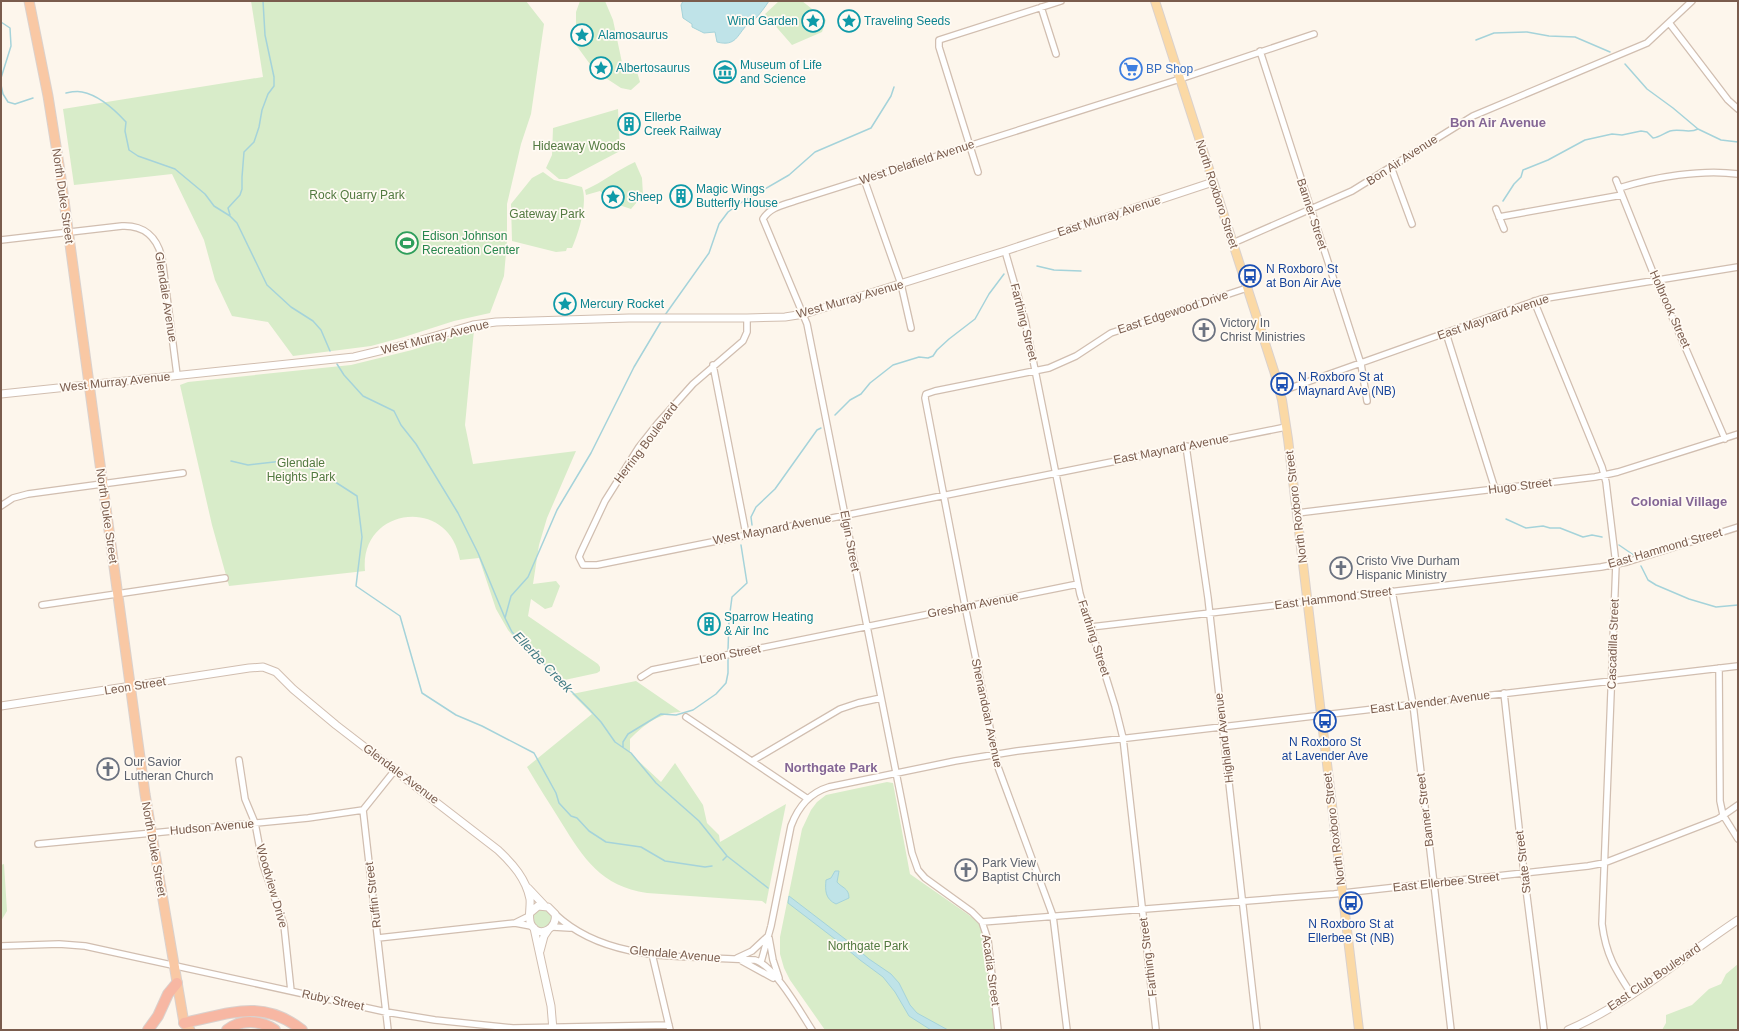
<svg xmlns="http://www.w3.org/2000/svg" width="1739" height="1031" font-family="Arial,sans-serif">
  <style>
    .green { fill: #d8ecc9 }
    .water { fill: #bfe3e8; stroke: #a5d3da }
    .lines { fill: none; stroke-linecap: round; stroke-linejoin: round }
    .stream { stroke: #a5d3da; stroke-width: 1.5 }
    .minor-casing { stroke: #d1beb0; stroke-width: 8 }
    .tertiary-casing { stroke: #d1beb0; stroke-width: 9 }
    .primary-casing { stroke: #dad1cd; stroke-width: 10 }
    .trunk-casing { stroke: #dad1cd; stroke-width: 11 }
    .motorway-casing { stroke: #dad1cd; stroke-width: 12 }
    .minor { stroke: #fff; stroke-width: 5.5 }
    .tertiary { stroke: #fff; stroke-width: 7 }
    .primary { stroke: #fbd9a5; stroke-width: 8 }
    .trunk { stroke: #f9c8a4; stroke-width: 9 }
    .motorway { stroke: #f7b7a3; stroke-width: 10 }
    .labels { text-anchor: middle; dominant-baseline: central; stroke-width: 3.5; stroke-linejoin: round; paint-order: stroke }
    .culture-label { font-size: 12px; fill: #0d838f; stroke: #fffaf3; text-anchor: start }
    .shop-label { font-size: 12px; fill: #366cbe; stroke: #fffaf3; text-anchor: start }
    .park-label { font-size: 12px; fill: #537a41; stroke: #fffaf3 }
    .street-label { font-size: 12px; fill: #7a5c4d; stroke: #fffaf3 }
    .leisure-label { font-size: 12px; fill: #27864d; stroke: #fffaf3; text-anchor: start }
    .transit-label { font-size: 12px; fill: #164399; stroke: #fffaf3; text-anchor: start }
    .worship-label { font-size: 12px; fill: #5b616d; stroke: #fffaf3; text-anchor: start }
    .neighbourhood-label { font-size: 13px; font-weight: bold; fill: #846695; stroke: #fffaf3 }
    .water-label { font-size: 13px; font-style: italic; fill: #437c86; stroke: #fffaf3 }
  </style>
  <rect width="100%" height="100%" fill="#fdf6ec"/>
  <!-- green -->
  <path class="green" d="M251,1H526L544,24L531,114L521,144L507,204V241L504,276L490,313L454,321L404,337L371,346L293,356L268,322L232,316L215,280L204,240L172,174L74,185L63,109L263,77Z
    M580,1H605L613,20L624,72H637L640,82L631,90L621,88L595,71L576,45V12Z
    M779,1H802L826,20L822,32L792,45L765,14Z
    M844 18a5 5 0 1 1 10 0a5 5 0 1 1-10 0Z
    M618,109L620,151L567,179H559L546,168L552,155L553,128Z
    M635,162L642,178L643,195L631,209L613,203L600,191L586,195L585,190C603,182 617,170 635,162Z
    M543,172L554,180L582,187C588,203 579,232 572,248H567L566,251L556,252L512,241L511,204L532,178Z
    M474,330L465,425L473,464L576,451L547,518L539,545L533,584L556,581L560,586L552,607L545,609L531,599L528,616L598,664L600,667V671L597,673L560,681L523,640L521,646L508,630L496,609L479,558L460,560C449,495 359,507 365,571L229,586L212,525L180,385L188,382L351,365L412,350Z
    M636,681L681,712C659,713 645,724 630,739V753L661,782L675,763L703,805L707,823L719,835L720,842L786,804L766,904L762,901L647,893C601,886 584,859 561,822C550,804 538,786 527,767L592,714L572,694Z
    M887,782L893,783L910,874L976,920L982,928L985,942L995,1030H825L790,980L784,968L780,954V937L802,829L811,810L817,802L826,795Z
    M4,864L7,911L1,921V865Z
    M544,907L553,915V922L542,930L533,925C532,911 531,912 544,907Z
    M1738,964V1030H1662L1666,1023V1015L1692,1005L1709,989L1721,984L1726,974Z"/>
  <!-- water -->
  <path class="water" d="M683,1H769C765,7 760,14 755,19C753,21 750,22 747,25C737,35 736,47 717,42L715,32L704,33L692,27V24L683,18L681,5Z
    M835,871H839L837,882C842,888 849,888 849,898L836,904C825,899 825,890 826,880L831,878Z
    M789,896L849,942L869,959L891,974L899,983L910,1005L917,1013L948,1030H931L909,1016L895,992L883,977L860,960L835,939L788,903Z"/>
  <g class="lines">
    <!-- stream -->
    <path class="stream" d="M1,22L10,28L11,46L1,78
      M1476,40L1494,33L1527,32L1549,36L1575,37L1610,52
      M1625,64L1647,89L1673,108L1698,129L1721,140L1738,142
      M1,85L3,94L8,102L15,104L33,98
      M66,93C71,92 77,91 82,92C98,95 115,110 126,122L125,131L129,150L138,156L175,169L205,194L214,206L230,216L237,223L267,285L291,307L313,321L321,330L330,351
      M1503,201L1514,184L1521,177L1523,170L1548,160L1585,140L1612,134L1622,135L1641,131L1647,132L1653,138C1660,137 1664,133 1670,131C1680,128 1689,134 1698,129
      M230,215L228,208L240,195L242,189V177L244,152L254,142L259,127L262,110L268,94L274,86V77L265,35L263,1
      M1037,266L1054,270L1081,271
      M665,315L709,253L719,224L728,212L742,202L789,175L815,152L871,128L891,96L894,87
      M337,364L344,375L363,396L394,411L401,425L416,444L458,513L478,553L505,618L512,632L589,709L601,722L615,742L631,753L656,783L699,821L727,856L768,888
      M835,415L850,400L861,394L870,383L893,365L919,357L928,358L933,356L937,350L949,339L975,319L989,294L1004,274
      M231,461L248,465L292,460L326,476L357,496L362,537L356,586L400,616L422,693L456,715L482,726L534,753L556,793L559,803L571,816L577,818L589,831L606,842L641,847L665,861L705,867L712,866
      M1506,519L1526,528L1543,526L1550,528H1560L1583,537L1592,535L1602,537
      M752,525L751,517L756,507L775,489L817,430L821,428
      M1619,545L1635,556
      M1641,566L1648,580L1656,585L1689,599L1716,607L1738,605
      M505,618L511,596L528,577L557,510L591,453L634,367L662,320
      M728,650L729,620L732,597L747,583L741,545
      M623,747V742L628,734L661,714L676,715L693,710L716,694L726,683L728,673V659
      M723,860L727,856"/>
    <!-- minor casing -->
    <g class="minor-casing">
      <path id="minor" d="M1041,7L1056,54
        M1670,24L1728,100L1738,109
        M1260,51L1361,364L1367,401
        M1391,167L1412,224
        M978,172L939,47V40L1061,1
        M864,179L901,284L911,328
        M1616,180L1656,280L1725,439
        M1619,188C1655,177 1701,169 1738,174
        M1496,209L1504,229
        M1499,217L1622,195
        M1,240L122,226C144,225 157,237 162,258L177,375
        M1233,243L1352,191L1473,116L1647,43L1692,1
        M1005,251L1025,320L1080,594L1115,706L1123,738L1156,1030
        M1534,301L1602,467L1606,482L1616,564L1602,924C1606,955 1615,969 1632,995
        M747,318V332L743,341L693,384L658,423L639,447L605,501L581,552L579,557L583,565H597L1286,427
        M1446,333L1495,489
        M713,365L746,534
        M1279,392L1541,299L1738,267
        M1186,446L1208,598L1257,1030
        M1,506L13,498L28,494L183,473
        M1297,513L1595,477L1618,472L1738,434
        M1392,591L1413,704L1451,1030
        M42,605L225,578
        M1091,627L1601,567L1627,562L1738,527
        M1719,668L1720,801L1723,815L1738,839
        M641,677L652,670L1078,584
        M1504,693L1524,873L1544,1030
        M686,717L808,799
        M239,760L245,799L255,823L263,865L284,925L291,991
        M752,761L840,709L858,703L881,698
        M38,844L308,818L363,810
        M555,914C608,964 688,955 755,960C774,965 801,1013 812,1030
        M982,922L1334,894L1588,866L1604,863L1718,819L1738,805
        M515,923L531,926
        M553,927L570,928
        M378,938L515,923L529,916
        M769,938L773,960L779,978
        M1,946L59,944L85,946L386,1012L435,1020L513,1028L669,1025
        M652,954L670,1030
        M737,958L752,951L767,937
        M742,961L773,978
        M761,962L771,926L791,826C798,807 809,793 829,787L955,761L1017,751L1738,666
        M388,1030L363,810L395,770
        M998,1030L988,940L982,922L972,912L925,878L918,870L912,853L807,324L763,219C770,207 784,205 795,201L1180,79L1314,34
        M1067,1030L1053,916L998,767L965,606L925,398L926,394L935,391L1049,368L1076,356L1111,333L1247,288"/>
    </g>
    <!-- tertiary casing -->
    <g class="tertiary-casing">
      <path id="tertiary" d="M1,394L354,357L404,345L473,325L496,322L629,318H747L785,317L804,314L1005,251L1213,182
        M1,706L249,668L263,667L276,672L293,689L336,725L498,850C513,864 526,879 530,899C531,908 527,920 532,926C541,939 558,927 555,914L548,907L538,906L531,912
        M528,888L544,905
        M534,928L551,1006L553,1030
        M540,951L544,936L548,930
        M1568,1030C1630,1003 1682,957 1738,920"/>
    </g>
    <!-- primary casing -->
    <g class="primary-casing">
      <path id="primary" d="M1155,1L1275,374L1282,400L1288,439L1359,1030"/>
    </g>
    <!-- trunk casing -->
    <g class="trunk-casing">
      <path id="trunk" d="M29,1L48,96L60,171L145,794L184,1023L190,1030"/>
    </g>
    <!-- motorway casing -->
    <g class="motorway-casing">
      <path id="motorway" d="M184,1023C229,1014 262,998 302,1030
        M148,1030L158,1016L168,994L177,983
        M227,1030C241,1019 261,1020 275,1030"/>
    </g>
    <!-- minor -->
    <use href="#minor" class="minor"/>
    <!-- tertiary -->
    <use href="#tertiary" class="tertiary"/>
    <!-- primary -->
    <use href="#primary" class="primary"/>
    <!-- trunk -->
    <use href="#trunk" class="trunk"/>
    <!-- motorway -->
    <use href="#motorway" class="motorway"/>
  </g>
  <!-- icons -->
  <defs>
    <g id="sight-ring" transform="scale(1.15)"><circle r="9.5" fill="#fffaf3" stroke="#0f9aa8" stroke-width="1.5"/><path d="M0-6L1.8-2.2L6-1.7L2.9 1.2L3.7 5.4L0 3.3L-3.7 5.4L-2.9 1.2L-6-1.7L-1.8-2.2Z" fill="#0f9aa8"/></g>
    <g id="supermarket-ring" transform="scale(1.15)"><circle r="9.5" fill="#fffaf3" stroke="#3f7fe0" stroke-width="1.5"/><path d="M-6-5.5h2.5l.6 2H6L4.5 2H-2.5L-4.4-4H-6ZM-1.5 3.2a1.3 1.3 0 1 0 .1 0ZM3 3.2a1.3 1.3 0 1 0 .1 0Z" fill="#3f7fe0"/></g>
    <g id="museum-ring" transform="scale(1.15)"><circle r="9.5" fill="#fffaf3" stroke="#0f9aa8" stroke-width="1.5"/><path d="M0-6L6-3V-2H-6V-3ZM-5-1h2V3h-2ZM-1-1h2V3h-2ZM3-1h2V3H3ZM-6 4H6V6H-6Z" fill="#0f9aa8"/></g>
    <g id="building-ring" transform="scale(1.15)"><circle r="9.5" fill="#fffaf3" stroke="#0f9aa8" stroke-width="1.5"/><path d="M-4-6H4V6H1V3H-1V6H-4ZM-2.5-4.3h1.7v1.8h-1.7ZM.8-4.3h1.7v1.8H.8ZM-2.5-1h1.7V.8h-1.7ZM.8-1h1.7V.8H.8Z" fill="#0f9aa8"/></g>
    <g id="stadium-ring" transform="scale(1.15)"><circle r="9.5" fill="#fffaf3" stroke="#2e9e5b" stroke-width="1.5"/><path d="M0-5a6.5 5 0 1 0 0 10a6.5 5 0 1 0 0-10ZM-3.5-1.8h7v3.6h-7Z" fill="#2e9e5b"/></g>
    <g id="bus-ring" transform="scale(1.15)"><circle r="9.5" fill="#fffaf3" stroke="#1a4fb4" stroke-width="1.5"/><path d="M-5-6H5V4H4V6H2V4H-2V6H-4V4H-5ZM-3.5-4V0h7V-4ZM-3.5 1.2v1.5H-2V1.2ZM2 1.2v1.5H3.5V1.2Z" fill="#1a4fb4"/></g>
    <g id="church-ring" transform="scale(1.15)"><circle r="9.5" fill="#fffaf3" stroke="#6b7280" stroke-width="1.5"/><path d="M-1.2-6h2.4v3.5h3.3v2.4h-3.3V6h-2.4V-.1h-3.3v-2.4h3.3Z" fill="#6b7280"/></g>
  </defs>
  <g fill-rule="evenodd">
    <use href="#sight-ring" x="813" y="21"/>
    <use href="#sight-ring" x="849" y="21"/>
    <use href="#sight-ring" x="582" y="35"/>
    <use href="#sight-ring" x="601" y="68"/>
    <use href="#supermarket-ring" x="1131" y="69"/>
    <use href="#museum-ring" x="725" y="72"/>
    <use href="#building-ring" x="629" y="124"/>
    <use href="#building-ring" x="681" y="196"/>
    <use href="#sight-ring" x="613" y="197"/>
    <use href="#stadium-ring" x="407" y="243"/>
    <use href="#bus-ring" x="1250" y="276"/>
    <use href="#sight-ring" x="565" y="304"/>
    <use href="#church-ring" x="1204" y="330"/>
    <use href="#bus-ring" x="1282" y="384"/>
    <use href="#church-ring" x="1341" y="568"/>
    <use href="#building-ring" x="709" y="624"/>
    <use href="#bus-ring" x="1325" y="721"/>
    <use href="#church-ring" x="108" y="769"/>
    <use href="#church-ring" x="966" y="870"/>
    <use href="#bus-ring" x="1351" y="903"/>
  </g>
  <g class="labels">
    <!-- culture labels -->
    <g class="culture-label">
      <text x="798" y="21" text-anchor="end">Wind Garden</text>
      <text x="864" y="21">Traveling Seeds</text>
      <text x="598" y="35">Alamosaurus</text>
      <text x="740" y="65">Museum of Life<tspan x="740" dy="14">and Science</tspan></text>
      <text x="616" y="68">Albertosaurus</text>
      <text x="644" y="117">Ellerbe<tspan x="644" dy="14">Creek Railway</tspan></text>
      <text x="696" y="189">Magic Wings<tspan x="696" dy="14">Butterfly House</tspan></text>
      <text x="628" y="197">Sheep</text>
      <text x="580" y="304">Mercury Rocket</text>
      <text x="724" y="617">Sparrow Heating<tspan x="724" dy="14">&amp; Air Inc</tspan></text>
    </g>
    <!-- shop labels -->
    <g class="shop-label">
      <text x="1146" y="69">BP Shop</text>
    </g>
    <!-- park labels -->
    <g class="park-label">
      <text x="579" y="146">Hideaway Woods</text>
      <text x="357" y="195">Rock Quarry Park</text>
      <text x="547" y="214">Gateway Park</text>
      <text x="301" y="463">Glendale<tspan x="301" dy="14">Heights Park</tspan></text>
      <text x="868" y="946">Northgate Park</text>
    </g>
    <!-- street labels -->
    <g class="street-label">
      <text transform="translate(1402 160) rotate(-33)">Bon Air Avenue</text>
      <text transform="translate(917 162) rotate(-18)">West Delafield Avenue</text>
      <text transform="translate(1217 194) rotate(72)">North Roxboro Street</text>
      <text transform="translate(63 196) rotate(82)">North Duke Street</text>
      <text transform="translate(1312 214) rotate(72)">Banner Street</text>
      <text transform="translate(1109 216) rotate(-18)">East Murray Avenue</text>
      <text transform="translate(166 297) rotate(81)">Glendale Avenue</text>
      <text transform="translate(850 299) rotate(-16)">West Murray Avenue</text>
      <text transform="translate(1670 309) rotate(66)">Holbrook Street</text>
      <text transform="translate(1173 312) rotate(-18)">East Edgewood Drive</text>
      <text transform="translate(1493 317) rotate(-19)">East Maynard Avenue</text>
      <text transform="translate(1024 322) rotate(76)">Farthing Street</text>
      <text transform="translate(435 337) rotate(-14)">West Murray Avenue</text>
      <text transform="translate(115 382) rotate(-6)">West Murray Avenue</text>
      <text transform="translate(646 443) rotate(-53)">Herring Boulevard</text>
      <text transform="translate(1171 449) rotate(-11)">East Maynard Avenue</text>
      <text transform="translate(1520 486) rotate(-7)">Hugo Street</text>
      <text transform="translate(1296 507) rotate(-97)">North Roxboro Street</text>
      <text transform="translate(107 516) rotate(82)">North Duke Street</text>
      <text transform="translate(772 529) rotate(-11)">West Maynard Avenue</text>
      <text transform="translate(850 541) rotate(79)">Elgin Street</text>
      <text transform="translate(1665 548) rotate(-16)">East Hammond Street</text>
      <text transform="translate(1333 598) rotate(-7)">East Hammond Street</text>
      <text transform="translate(973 605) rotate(-11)">Gresham Avenue</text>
      <text transform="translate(1094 638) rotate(72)">Farthing Street</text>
      <text transform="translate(1613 644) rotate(-88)">Cascadilla Street</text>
      <text transform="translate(730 654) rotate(-11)">Leon Street</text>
      <text transform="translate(135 686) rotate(-9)">Leon Street</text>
      <text transform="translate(1430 702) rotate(-7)">East Lavender Avenue</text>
      <text transform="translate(987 713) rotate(78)">Shenandoah Avenue</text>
      <text transform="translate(1224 738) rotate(-97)">Highland Avenue</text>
      <text transform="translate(401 774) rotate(37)">Glendale Avenue</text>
      <text transform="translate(1425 810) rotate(-97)">Banner Street</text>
      <text transform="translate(212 827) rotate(-5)">Hudson Avenue</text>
      <text transform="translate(1334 829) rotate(-97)">North Roxboro Street</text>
      <text transform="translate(154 849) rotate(80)">North Duke Street</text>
      <text transform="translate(1523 862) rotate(-97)">State Street</text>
      <text transform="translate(1446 882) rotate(-6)">East Ellerbee Street</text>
      <text transform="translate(272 886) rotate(74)">Woodview Drive</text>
      <text transform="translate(373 895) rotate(-97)">Ruffin Street</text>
      <text transform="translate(675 954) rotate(5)">Glendale Avenue</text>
      <text transform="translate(1148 957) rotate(-97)">Farthing Street</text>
      <text transform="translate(991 970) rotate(82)">Acadia Street</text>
      <text transform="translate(1654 977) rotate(-34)">East Club Boulevard</text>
      <text transform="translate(333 1000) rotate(12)">Ruby Street</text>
    </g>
    <!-- leisure labels -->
    <g class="leisure-label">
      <text x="422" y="236">Edison Johnson<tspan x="422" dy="14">Recreation Center</tspan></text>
    </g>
    <!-- transit labels -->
    <g class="transit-label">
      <text x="1266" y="269">N Roxboro St<tspan x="1266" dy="14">at Bon Air Ave</tspan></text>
      <text x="1298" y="377">N Roxboro St at<tspan x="1298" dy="14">Maynard Ave (NB)</tspan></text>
      <text x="1325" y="742" text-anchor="middle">N Roxboro St<tspan x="1325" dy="14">at Lavender Ave</tspan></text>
      <text x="1351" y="924" text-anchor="middle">N Roxboro St at<tspan x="1351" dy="14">Ellerbee St (NB)</tspan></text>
    </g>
    <!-- worship labels -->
    <g class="worship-label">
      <text x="1220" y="323">Victory In<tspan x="1220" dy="14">Christ Ministries</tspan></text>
      <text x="1356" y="561">Cristo Vive Durham<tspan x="1356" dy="14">Hispanic Ministry</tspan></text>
      <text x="124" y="762">Our Savior<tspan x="124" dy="14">Lutheran Church</tspan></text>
      <text x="982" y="863">Park View<tspan x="982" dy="14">Baptist Church</tspan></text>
    </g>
    <!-- neighbourhood labels -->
    <g class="neighbourhood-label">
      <text x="1498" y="122">Bon Air Avenue</text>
      <text x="1679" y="501">Colonial Village</text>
      <text x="831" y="767">Northgate Park</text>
    </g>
    <!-- water labels -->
    <g class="water-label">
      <text transform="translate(543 662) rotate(46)">Ellerbe Creek</text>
    </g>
  </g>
  <!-- border -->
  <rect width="1739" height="1031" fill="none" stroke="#7a5c4d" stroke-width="4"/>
</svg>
